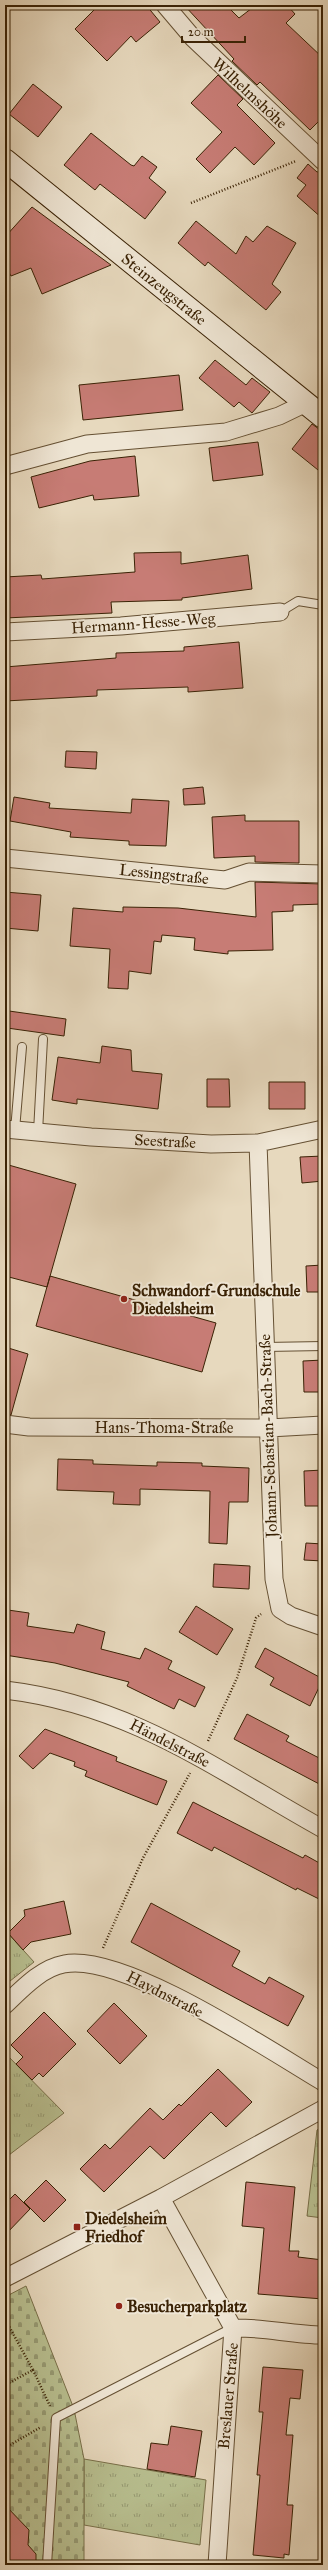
<svg xmlns="http://www.w3.org/2000/svg" width="328" height="2570" font-family="'IM FELL Great Primer',serif">
  <style>
    .grass { fill: url(#grass-tufts); stroke: #79704a }
    .cemetery { fill: url(#cemetery-stones); stroke: #79704a }
    .building { fill: #c77c75; stroke: #3a2205 }
    .lines { fill: none; stroke-linecap: round; stroke-linejoin: round }
    .lane-casing { stroke: #655033; stroke-width: 10 }
    .street-casing { stroke: #655033; stroke-width: 19 }
    .secondary-casing { stroke: #3a2205; stroke-width: 24 }
    .path { stroke: #3a2205; stroke-width: 2.5; stroke-dasharray: 1 2; stroke-linecap: butt }
    .lane { stroke: #efe6d5; stroke-width: 8 }
    .street { stroke: #efe6d5; stroke-width: 17 }
    .secondary { stroke: #efe6d5; stroke-width: 22 }
    .poi-dot { fill: #8f2418; stroke: #efe6d5; stroke-width: 1.5 }
    .labels { text-anchor: middle; dominant-baseline: central; stroke-width: 4; stroke-linejoin: round; paint-order: stroke }
    .street-label { font-size: 16px; fill: #3a2205; stroke: #efe6d5 }
    .poi-label { font-size: 16px; font-weight: bold; fill: #3a2205; stroke: #efe6d5; text-anchor: start }
  </style>
  <defs>
    <pattern id="grass-tufts" width="24" height="20" patternUnits="userSpaceOnUse"><rect width="24" height="20" fill="#b8bf90"/><path d="M3 7l-1-3M5 7V3M7 7l1-3M15 17l-1-3M17 17v-4M19 17l1-3" fill="none" stroke="#979b74"/></pattern>
    <pattern id="cemetery-stones" width="16" height="16" patternUnits="userSpaceOnUse"><rect width="16" height="16" fill="#b8bf90"/><path d="M2 7V4a2 2 0 0 1 4 0v3zM10 15v-3a2 2 0 0 1 4 0v3z" fill="#979b74"/></pattern>
  </defs>
  <rect width="100%" height="100%" fill="#e7d9be"/>
  <filter id="stains"><feTurbulence type="fractalNoise" baseFrequency=".005" numOctaves="4"/><feColorMatrix values="0 0 0 0 .2 0 0 0 0 .09 0 0 0 0 .02 0 0 0 .5 -.17"/></filter>
  <radialGradient id="worn" r=".72"><stop offset=".6" stop-color="#630" stop-opacity="0"/><stop offset="1" stop-color="#630" stop-opacity=".3"/></radialGradient>
  <!-- grass -->
  <path class="grass" d="M5,1930L34,1962L5,1985Z
    M5,2053L64,2113L9,2155L5,2151Z
    M323,2127V2218L307,2216L317,2130Z
    M84,2459L206,2480L200,2545L84,2525Z"/>
  <!-- cemetery -->
  <path class="cemetery" d="M26,2286L74,2409L84,2459V2565H5V2297Z"/>
  <!-- building -->
  <path class="building" d="M99,5H146L160,22L136,42L131,36L107,61L75,29Z
    M184,5H226L239,18L256,5H287L295,14L286,23L323,58V117L310,130L260,82L257,85L232,61L234,59Z
    M218,75L243,99L237,105L275,143L254,165L235,147L210,173L196,159L222,132L191,103Z
    M33,84L62,107L38,137L9,114Z
    M91,133L131,165L134,166L142,156L157,167L149,178L166,192L145,219L100,184L95,190L64,165Z
    M308,164L317,172L323,171V219L297,196L306,185L297,178Z
    M32,207L85,246L111,265L42,294L31,268L11,276L5,265V237Z
    M196,221L236,254L246,236L253,242L267,226L296,243L272,284L281,292L266,310L208,262L205,266L178,243Z
    M215,360L246,385L252,378L270,392L252,413L239,402L234,407L199,378Z
    M179,375L183,410L83,420L79,385Z
    M312,424L323,432V474L292,449Z
    M258,442L263,475L213,481L209,448Z
    M135,456L139,496L94,500L93,495L39,508L31,477L90,461Z
    M181,552V564L248,555L252,589L182,598V600L111,602L112,613L5,618V577L41,575L42,579L135,572L134,553Z
    M239,642L243,688L188,692V687L97,690V696L5,701V667L116,658V653L184,651V647Z
    M66,751L97,752L96,769L65,767Z
    M203,787L205,804L184,805L183,789Z
    M14,797L50,803L49,808L131,813L132,799L169,801L166,846L129,845V841L70,837L71,832L10,821Z
    M245,815V821H299V863L255,862V856L214,858L212,817Z
    M255,882L323,884V904L293,905V911L272,912L273,950L228,951V954L194,950L195,938L162,935L161,942L154,941L151,974L129,971L128,989L108,988L110,949L70,946L73,908L123,912V907L178,908L256,917Z
    M5,892L41,895L38,931L5,928Z
    M9,1011L66,1019L64,1036L7,1028Z
    M102,1046L131,1050L132,1071L162,1074L158,1109L77,1099V1104L52,1100L58,1057L100,1063Z
    M207,1079H229L230,1107H207Z
    M269,1082H305V1109H269Z
    M323,1156V1181L302,1183L300,1157Z
    M5,1164L76,1184L47,1287L5,1276Z
    M323,1265V1292H307L306,1266Z
    M50,1276L216,1323L202,1372L36,1326Z
    M5,1347L28,1354L11,1415L5,1414Z
    M323,1360V1392H304L303,1361Z
    M58,1459L93,1460V1464L157,1466V1462L202,1463V1466L249,1468L248,1502H229L227,1544L209,1543L210,1491L140,1489V1505L113,1504L114,1492L57,1490Z
    M323,1470V1506H305L304,1471Z
    M306,1543L323,1544V1561L304,1560Z
    M214,1564L250,1566L249,1589L213,1587Z
    M196,1606L233,1629L217,1655L179,1632Z
    M8,1610L29,1613L27,1626L74,1633L77,1624L105,1632L101,1649L140,1659L145,1648L172,1661L168,1669L205,1687L195,1707L179,1699L174,1709L127,1686L129,1682L55,1663L5,1655Z
    M265,1648L323,1679L310,1706L270,1685L274,1678L255,1667Z
    M247,1714L289,1736L286,1741L323,1760V1786L234,1739Z
    M45,1729L117,1757L116,1761L167,1781L157,1805L85,1776L87,1771L74,1766L75,1762L50,1753L33,1769L19,1756Z
    M193,1802L303,1858L305,1855L323,1865V1901L297,1888L296,1890L214,1847L212,1851L177,1833Z
    M64,1901L71,1934L31,1942L23,1950L8,1933L25,1916L24,1910Z
    M151,1903L240,1951L232,1966L265,1984L269,1977L304,1996L288,2026L131,1942Z
    M114,2003L147,2036L120,2064L87,2031Z
    M44,2012L76,2044L43,2077L39,2073L32,2080L16,2064L23,2057L11,2045Z
    M218,2069L252,2102L226,2127L211,2112L164,2159L150,2146L104,2192L80,2169L105,2144L110,2149L150,2108L163,2120L179,2104L181,2106Z
    M46,2180L66,2200L44,2222L24,2202Z
    M246,2182L295,2187L289,2251H299L298,2257L323,2260V2299L258,2294L264,2228L242,2226Z
    M15,2194L30,2209L5,2235V2204Z
    M263,2367L303,2370L300,2399L290,2398L286,2435H293L287,2505H293L289,2555L284,2554V2558L253,2555L260,2475H257L263,2412H259Z
    M171,2426L202,2431L195,2477L147,2469L151,2443L168,2445Z
    M5,2505L29,2530L28,2545L36,2554V2565H5Z"/>
  <g class="lines">
    <!-- lane casing -->
    <g class="lane-casing">
      <path id="lane" d="M280,612L298,601L323,605
        M15,1130L22,1047
        M38,1132L43,1039
        M265,1347L323,1346
        M47,2565L56,2418L232,2328"/>
    </g>
    <!-- street casing -->
    <g class="street-casing">
      <path id="street" d="M165,5L193,38L323,161
        M5,466L87,444L226,432L279,416L306,403
        M5,632L121,626L280,612
        M5,858L225,880L249,872L323,874
        M5,1129L91,1137L211,1144L258,1143L323,1129
        M258,1143L274,1579L280,1609L291,1616L323,1627
        M5,1424L29,1427L269,1428L323,1425
        M5,1690C132,1705 215,1769 323,1829
        M5,2005C21,1990 41,1968 64,1964C123,1952 269,2050 323,2082
        M161,2198L233,2328L217,2565
        M5,2278L161,2198L323,2109
        M233,2328C263,2327 293,2335 323,2335"/>
    </g>
    <!-- secondary casing -->
    <g class="secondary-casing">
      <path id="secondary" d="M5,160L323,417"/>
    </g>
    <!-- path -->
    <path class="path" d="M191,203L296,161
      M208,1741L237,1678L256,1618L261,1614
      M103,1948L143,1858L190,1773
      M5,2319L33,2370L5,2385
      M33,2370L50,2406
      M5,2448L41,2427"/>
    <!-- lane -->
    <use href="#lane" class="lane"/>
    <!-- street -->
    <use href="#street" class="street"/>
    <!-- secondary -->
    <use href="#secondary" class="secondary"/>
  </g>
  <!-- markers -->
  <g class="poi-dot">
    <circle cx="124" cy="1299" r="4"/>
    <rect x="73" y="2223" width="8" height="8" rx="2"/>
    <circle cx="119" cy="2306" r="4"/>
  </g>
  <g class="labels">
    <!-- street labels -->
    <g class="street-label">
      <text transform="translate(250 93) rotate(43)">Wilhelmshöhe</text>
      <text transform="translate(164 289) rotate(39)">Steinzeugstraße</text>
      <text transform="translate(143 623) rotate(-4)">Hermann-Hesse-Weg</text>
      <text transform="translate(164 874) rotate(6)">Lessingstraße</text>
      <text transform="translate(165 1141) rotate(3)">Seestraße</text>
      <text x="164" y="1427">Hans-Thoma-Straße</text>
      <text transform="translate(268 1436) rotate(-92)">Johann-Sebastian-Bach-Straße</text>
      <text transform="translate(170 1743) rotate(27)">Händelstraße</text>
      <text transform="translate(165 1994) rotate(27)">Haydnstraße</text>
      <text transform="translate(228 2396) rotate(-85)">Breslauer Straße</text>
    </g>
    <!-- poi labels -->
    <g class="poi-label">
      <text x="132" y="1290">Schwandorf-Grundschule<tspan x="132" dy="18">Diedelsheim</tspan></text>
      <text x="85" y="2218">Diedelsheim<tspan x="85" dy="18">Friedhof</tspan></text>
      <text x="127" y="2306">Besucherparkplatz</text>
    </g>
  </g>
  <!-- margin -->
  <rect width="328" height="2570" fill="none" stroke="#e7d9be" stroke-width="20"/>
  <rect x="6" y="6" width="316" height="2558" fill="none" stroke="#3a2205" stroke-width="2"/>
  <rect x="10" y="10" width="308" height="2550" fill="none" stroke="#3a2205"/>
  <!-- scale -->
  <path d="M182 36v6h63v-6" fill="none" stroke="#3a2205" stroke-width="2"/>
  <text x="188" y="36" font-size="12" fill="#3a2205" stroke="#efe6d5" stroke-width="3" paint-order="stroke">20 m</text>
  <rect width="100%" height="100%" filter="url(#stains)"/>
  <rect width="100%" height="100%" fill="url(#worn)"/>
</svg>
